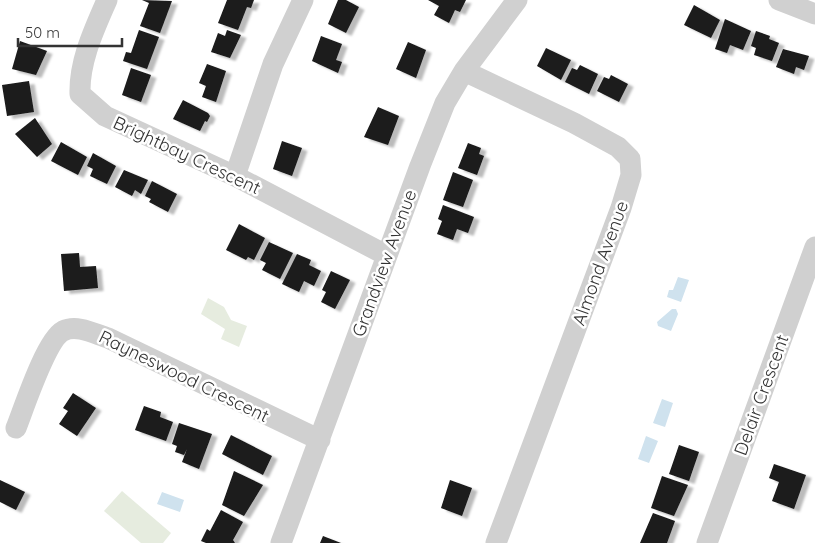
<svg xmlns="http://www.w3.org/2000/svg" width="815" height="543" font-family="Quicksand,sans-serif">
  <style>
    .green { fill: #e6ecdf }
    .water { fill: #cfe2ee }
    .building { fill: #1a1a1a; filter: url(#shadow) }
    .lines { fill: none; stroke-linecap: round; stroke-linejoin: round }
    .minor { stroke: #d0d0d0; stroke-width: 21 }
    .labels { text-anchor: middle; dominant-baseline: central; stroke-width: 5; stroke-linejoin: round; paint-order: stroke }
    .street-label { font-size: 18px; fill: #333; stroke: #fff }
  </style>
  <defs>
    <filter id="shadow"><feDropShadow dx="5.5" dy="3" stdDeviation="1" flood-color="#0004"/></filter>
  </defs>
  <rect width="100%" height="100%" fill="#fff"/>
  <!-- green -->
  <path class="green" d="M208,298L224,307L231,320L247,326L239,347L221,339L225,329L201,314Z
    M122,491L171,533L163,543H141L104,511Z"/>
  <!-- water -->
  <path class="water" d="M678,277L689,280L681,302L667,297L669,290H673Z
    M672,309H676L678,314L671,331L658,326L657,322Z
    M662,399L673,403L665,427L653,423Z
    M646,436L658,441L649,463L638,459Z
    M162,492L184,500L180,512L157,504Z"/>
  <!-- building -->
  <path class="building" d="M142,0L172,1L160,33L140,26L149,3Z
    M227,0H254L251,8L247,7L238,30L218,23Z
    M338,0H346L359,7L346,33L328,24Z
    M428,0H466L460,12L455,10L449,23L434,15L439,6Z
    M694,5L720,20L711,38L684,25Z
    M725,19L751,31L743,50L730,45L727,53L715,49Z
    M139,30L159,37L147,69L123,61L126,52L131,53Z
    M227,30L241,35L230,58L211,52L218,33L225,36Z
    M756,31L770,36L769,39L779,43L772,61L754,55L756,48L751,46Z
    M321,36L342,44L336,60L342,62L338,73L312,61Z
    M20,41L47,51L36,75L12,69Z
    M408,42L426,50L416,78L396,69Z
    M546,48L571,60L561,80L537,66Z
    M783,49L809,56L804,70L796,67L794,74L776,67Z
    M207,64L226,71L216,102L202,97L206,86L199,83Z
    M580,65L598,74L589,94L565,82L572,68L577,70Z
    M131,68L151,75L141,102L122,95Z
    M611,75L628,84L619,102L597,91L604,77L609,79Z
    M29,81L34,112L7,116L2,85Z
    M183,100L208,113L210,116L207,122L205,121L200,131L173,119Z
    M378,107L399,116L388,145L364,137Z
    M35,118L52,144L37,157L15,134Z
    M282,141L302,148L292,176L273,169Z
    M61,142L87,157L78,175L51,161Z
    M468,143L481,148L479,154L484,156L477,175L458,168Z
    M93,153L116,166L107,184L90,176L93,169L87,166Z
    M124,170L148,180L141,194L135,190L132,196L115,187Z
    M453,172L473,180L463,207L443,200Z
    M152,181L177,194L168,212L149,202L151,199L145,196Z
    M443,205L474,217L468,233L457,229L453,240L437,234L442,221L438,219Z
    M239,224L265,238L254,260L248,257L246,260L226,250Z
    M269,242L293,253L280,279L262,270L266,263L260,260Z
    M79,253L80,267L96,266L98,288L64,291L61,254Z
    M297,254L311,260L309,265L321,271L314,286L304,281L299,292L282,284Z
    M331,271L350,280L335,309L321,302L326,292L322,290Z
    M73,393L96,408L77,436L59,424L68,411L63,408Z
    M144,406L161,412L160,417L173,422L166,441L135,430Z
    M179,423L212,434L199,469L182,462L187,449L184,455L175,452L177,446L172,444Z
    M231,435L272,456L263,475L222,454Z
    M679,445L699,452L689,481L669,474Z
    M774,464L806,475L794,509L772,501L779,482L769,478Z
    M234,471L263,485L244,516L222,505Z
    M662,476L688,485L674,516L651,508Z
    M0,480L25,492L16,510L0,502Z
    M450,480L472,488L462,516L441,508Z
    M221,510L243,522L233,540L235,543H206L201,541L207,529L210,531Z
    M653,513L675,521L667,543H640Z
    M323,536L341,543H320Z"/>
  <g class="lines">
    <!-- minor -->
    <path class="minor" d="M107,0C94,30 79,61 80,94L105,116L235,176L386,255
      M779,0L815,14
      M464,71L574,123L618,147L630,159L631,175L621,208L496,543
      M235,176L273,64L303,0
      M16,428C24,408 46,340 63,331C77,324 95,334 108,338L320,440
      M281,543L420,166L445,103L464,71L517,0
      M707,543L815,247"/>
  </g>
  <g class="labels">
    <!-- street labels -->
    <g class="street-label">
      <text transform="translate(187 155) rotate(25)">Brightbay Crescent</text>
      <text transform="translate(384 263) rotate(-70)">Grandview Avenue</text>
      <text transform="translate(600 263) rotate(-70)">Almond Avenue</text>
      <text transform="translate(184 376) rotate(26)">Rayneswood Crescent</text>
      <text transform="translate(761 395) rotate(-70)">Delair Crescent</text>
    </g>
  </g>
  <!-- scale -->
  <path d="M18 38v8h104v-8" fill="none" stroke="#333333" stroke-width="2.5"/>
  <text x="25" y="38" font-size="15" fill="#333333" stroke="#ffffff" stroke-width="4" paint-order="stroke">50 m</text>
</svg>
